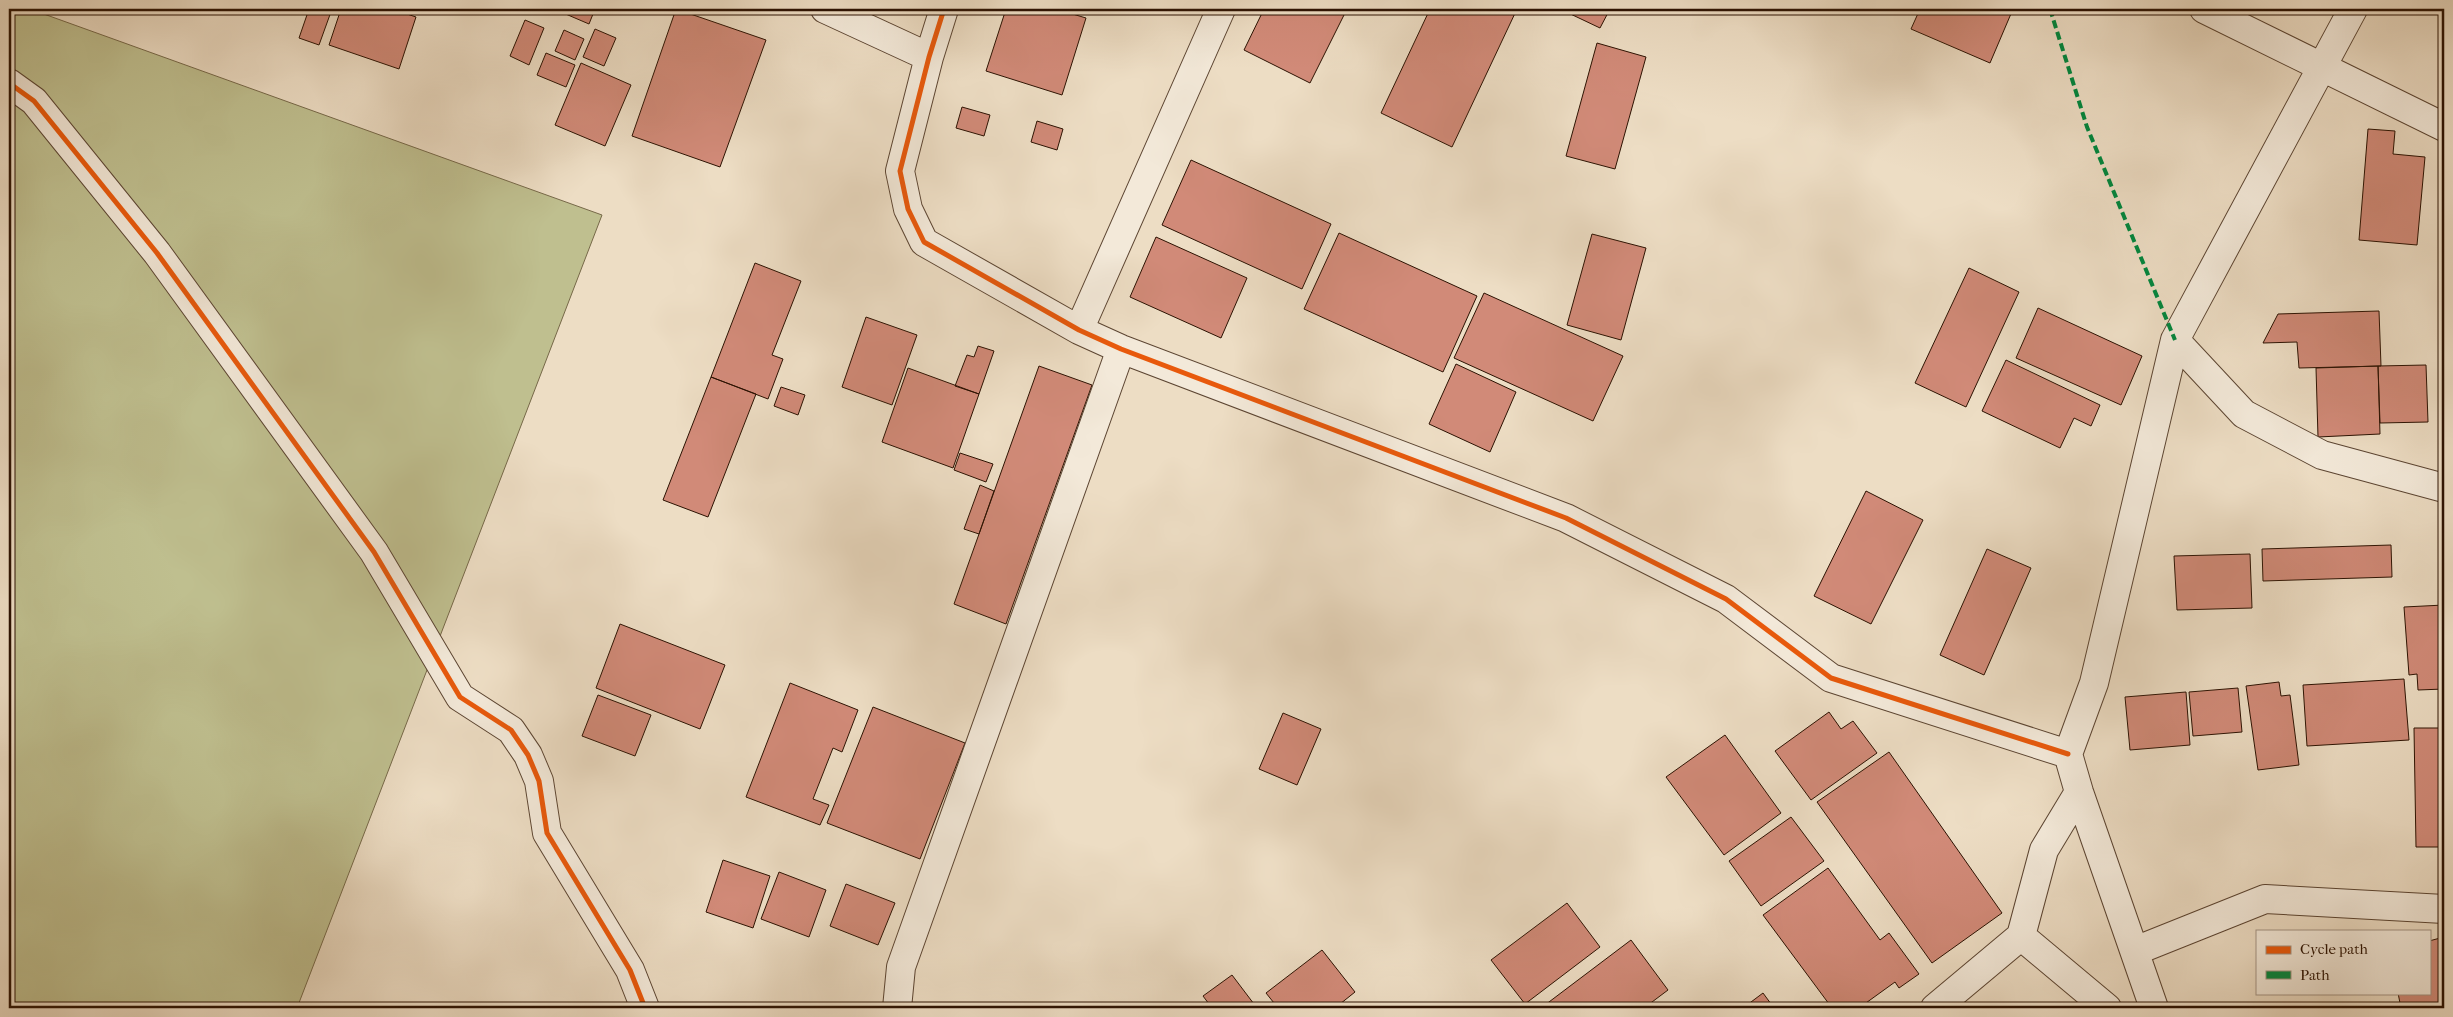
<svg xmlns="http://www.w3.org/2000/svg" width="2453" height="1017" font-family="'IM FELL French Canon',serif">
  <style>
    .green { fill: #bfbf8f; stroke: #766848 }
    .building { fill: #d18a78; stroke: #2c1202 }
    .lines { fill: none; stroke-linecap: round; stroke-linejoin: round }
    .minor-casing { stroke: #5c4532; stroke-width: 30 }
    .minor { stroke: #f3e9d9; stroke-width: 28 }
    .quiet { stroke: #00873e; stroke-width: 4; stroke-dasharray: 8 4; stroke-linecap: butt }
    .cycleway-casing { stroke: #f3e9d9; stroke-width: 8 }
    .cycleway { stroke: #e8590c; stroke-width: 5 }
  </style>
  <rect width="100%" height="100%" fill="#edddc4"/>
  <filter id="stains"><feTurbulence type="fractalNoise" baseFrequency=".004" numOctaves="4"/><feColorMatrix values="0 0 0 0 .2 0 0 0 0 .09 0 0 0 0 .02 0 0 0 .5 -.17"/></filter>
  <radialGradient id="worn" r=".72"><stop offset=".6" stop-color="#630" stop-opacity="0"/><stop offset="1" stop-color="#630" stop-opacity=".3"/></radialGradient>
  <!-- green -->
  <path class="green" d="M9,9H30L602,215L297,1008H9Z"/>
  <!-- building -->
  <path class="building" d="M309,9H332L319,45L299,38Z
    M341,9H392L416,17L399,69L329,45Z
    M554,9H595L589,24Z
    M676,9L766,40L720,167L632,136Z
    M1006,9H1056L1086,18L1062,95L986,71Z
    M1264,9H1347L1310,83L1244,50Z
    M1430,9H1517L1452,147L1381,113Z
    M1560,9H1610L1600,28Z
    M1920,9H2013L1990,63L1911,29Z
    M525,20L544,28L529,65L510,56Z
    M595,29L616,38L604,66L583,57Z
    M564,30L584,39L575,60L555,51Z
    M1597,43L1646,57L1615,169L1566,156Z
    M546,53L575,65L566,87L537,75Z
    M581,63L631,85L605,146L555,125Z
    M962,107L990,115L984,136L956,128Z
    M1037,121L1063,129L1057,150L1031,142Z
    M2368,129L2395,131L2393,154L2425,157L2417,245L2359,240Z
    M1191,160L1331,224L1302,289L1162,225Z
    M1339,233L1477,296L1443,372L1304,309Z
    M1592,234L1646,248L1621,340L1567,325Z
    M1156,237L1247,278L1221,338L1130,297Z
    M755,263L801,281L772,355L783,359L768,399L711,377Z
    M1969,268L2019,292L1966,407L1915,383Z
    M1484,293L1623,356L1593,421L1454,358Z
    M2038,308L2142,356L2121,405L2016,358Z
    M2379,311L2381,366L2299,368L2297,342L2263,343L2278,314Z
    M866,317L917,335L892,405L842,387Z
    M978,346L994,351L979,394L955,386L967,355L974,357Z
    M2006,360L2100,405L2091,426L2074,418L2060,448L1982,411Z
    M1456,364L1516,392L1490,452L1429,424Z
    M2426,365L2428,422L2380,423L2378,366Z
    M1039,366L1092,385L1006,624L954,604Z
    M2378,366L2380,434L2318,437L2316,368Z
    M908,368L979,394L953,468L882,442Z
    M711,377L756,394L708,517L663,500Z
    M781,387L805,395L798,415L774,406Z
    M960,453L993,464L986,482L954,470Z
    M980,485L994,491L979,534L964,529Z
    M1866,491L1923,520L1871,624L1814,596Z
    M2391,545L2392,577L2263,581L2262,549Z
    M1987,549L2031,568L1984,675L1940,655Z
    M2250,554L2252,608L2177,610L2174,556Z
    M2444,605V689L2418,690L2417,674L2409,675L2404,607Z
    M620,624L725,665L700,729L596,688Z
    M2404,679L2409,740L2307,746L2303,685Z
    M2279,682L2281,696L2290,695L2299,765L2258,770L2246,686Z
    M790,683L858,710L842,752L833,748L813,799L829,805L820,825L746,797Z
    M2238,688L2242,732L2193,736L2189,692Z
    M2186,692L2190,745L2130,750L2125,697Z
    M598,695L651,715L635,756L582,736Z
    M873,707L965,743L920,859L827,823Z
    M1829,712L1841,729L1853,721L1877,753L1811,800L1775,751Z
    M1283,713L1321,729L1297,785L1259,769Z
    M2414,728H2444V847H2416Z
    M1725,735L1781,813L1724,855L1666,777Z
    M1889,752L2002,913L1932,963L1817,802Z
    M1791,817L1824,861L1761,906L1729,861Z
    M723,860L770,876L753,928L706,912Z
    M1828,868L1880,940L1889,933L1919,974L1899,988L1895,982L1859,1008H1832L1763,915Z
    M779,872L826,890L809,937L761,919Z
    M846,884L895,903L878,945L830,926Z
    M1567,903L1600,947L1525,1004L1491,960Z
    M2444,937V1008H2401L2398,993H2429V941Z
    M1631,940L1668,990L1644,1008H1541Z
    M1322,950L1355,992L1335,1008H1278L1266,993Z
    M1232,975L1257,1008H1212L1203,996Z
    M1763,993L1774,1008H1743Z"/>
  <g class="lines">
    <!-- minor casing -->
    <g class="minor-casing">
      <path id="minor" d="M825,9L929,57
        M944,9L929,57L900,171L908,209L924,242L1079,330L1121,349L1566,518L1726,599L1831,678L2068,754
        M2204,9L2444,127
        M9,83L34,101L157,253L374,552L460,697L511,730L528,755L539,781L547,833L630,970L645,1008
        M1079,330L1221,9
        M2175,340L2244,414L2322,455L2444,488
        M2021,936L2107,1008
        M2135,951L2265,899L2444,909
        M897,1008L901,967L1121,349
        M1935,1008L2021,936L2044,850L2079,792
        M2154,1008L2079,792L2068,754L2094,683L2175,340L2353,9"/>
    </g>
    <!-- minor -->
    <use href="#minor" class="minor"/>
    <!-- quiet -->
    <path class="quiet" d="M2050,9L2087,127L2175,340"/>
    <!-- cycleway casing -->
    <g class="cycleway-casing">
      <path id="cycleway" d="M944,9L929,57L900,171L908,209L924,242L1079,330L1121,349L1566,518L1726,599L1831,678L2068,754
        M9,83L34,101L157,253L374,552L460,697L511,730L528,755L539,781L547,833L630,970L645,1008"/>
    </g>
    <!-- cycleway -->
    <use href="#cycleway" class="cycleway"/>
  </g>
  <!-- margin -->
  <rect width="2453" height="1017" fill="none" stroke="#edddc4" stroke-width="30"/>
  <rect x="10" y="10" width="2433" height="997" fill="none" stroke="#2c1202" stroke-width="2.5"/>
  <rect x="15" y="15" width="2423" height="987" fill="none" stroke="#2c1202"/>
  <!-- legend -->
  <rect x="2256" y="930" width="175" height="65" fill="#f3e9d9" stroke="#a39383"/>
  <rect x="2266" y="946" width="25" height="8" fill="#e8590c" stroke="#a39383"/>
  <text x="2300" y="954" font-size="15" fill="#2c1202">Cycle path</text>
  <rect x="2266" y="971" width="25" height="8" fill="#00873e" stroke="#a39383"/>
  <text x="2300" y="980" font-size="15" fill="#2c1202">Path</text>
  <rect width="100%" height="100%" filter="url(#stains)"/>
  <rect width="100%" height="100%" fill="url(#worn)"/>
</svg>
